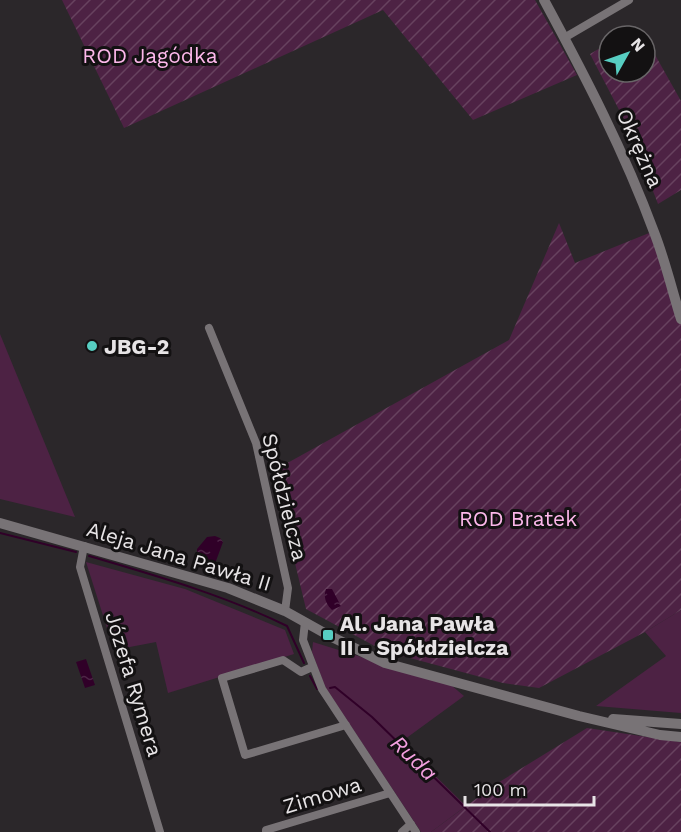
<svg xmlns="http://www.w3.org/2000/svg" width="681" height="832" font-family="'Work Sans',sans-serif">
  <style>
    .grass { fill: #4d2244 }
    .garden { fill: url(#garden-furrows) }
    .water { fill: url(#water-ripples) }
    .lines { fill: none; stroke-linecap: round; stroke-linejoin: round }
    .stream { stroke: #300028; stroke-width: 2 }
    .street { stroke: #787376; stroke-width: 8 }
    .secondary { stroke: #787376; stroke-width: 10 }
    .poi-dot { fill: #57cec2; stroke: #131112; stroke-width: 2 }
    .labels { text-anchor: middle; dominant-baseline: central; stroke-width: 6; stroke-linejoin: round; paint-order: stroke }
    .park-label { font-size: 21px; fill: #fcb7ea; stroke: #131112 }
    .street-label { font-size: 21px; fill: #e7e4e6; stroke: #131112 }
    .poi-label { font-size: 21px; font-weight: bold; fill: #e7e4e6; stroke: #131112; text-anchor: start }
    .water-label { font-size: 22px; font-style: italic; fill: #f4a0e0; stroke: #131112 }
  </style>
  <defs>
    <pattern id="garden-furrows" width="10" height="10" patternUnits="userSpaceOnUse" patternTransform="scale(1.5)"><rect width="10" height="10" fill="#4d2244"/><path d="M-1 1l2-2M0 10L10 0M9 11l2-2" fill="none" stroke="#67425f"/></pattern>
    <pattern id="water-ripples" width="26" height="14" patternUnits="userSpaceOnUse" patternTransform="scale(1.5)"><rect width="26" height="14" fill="#300028"/><path d="M2 4q2-2 4 0t4 0M15 11q2-2 4 0t4 0" fill="none" stroke="#4e2547"/></pattern>
  </defs>
  <rect width="100%" height="100%" fill="#2b272a"/>
  <!-- grass -->
  <path class="grass" d="M0,334L75,517L0,499Z
    M86,562L185,589L285,630L294,654L168,693L156,642L114,650Z
    M681,610V713L596,706L666,656L645,632Z
    M313,642L451,685L464,696L401,742L466,806L431,832H421L325,687L312,652Z"/>
  <!-- garden -->
  <path class="garden" d="M62,0H535L577,75L473,120L383,10L124,128Z
    M645,37L681,101V190L658,204L629,129L590,54L609,43V72H645Z
    M559,223L575,263L654,231L681,319V610L645,632L539,688L503,683L384,651L306,609L273,471L509,340Z
    M587,728L681,742V832H431L496,784Z"/>
  <!-- water -->
  <path class="water" d="M215,536L220,538L223,542L216,561H205L197,556V549L207,537Z
    M326,589H332L341,606L332,610C326,604 323,597 326,589Z
    M86,659L95,685L85,688L76,662Z"/>
  <g class="lines">
    <!-- stream -->
    <path class="stream" d="M0,533L76,552
      M89,556C157,576 224,595 287,626L304,663
      M310,676L317,689
      M330,688L335,687L372,717L490,832"/>
    <!-- street -->
    <path class="street" d="M564,38L629,0
      M209,328L256,443L288,588L285,611
      M84,546L80,567L160,832
      M305,622L303,640L322,689L416,832
      M312,667L301,672L283,660L222,678L245,755L346,725
      M266,832V830L390,793
      M402,832L411,824"/>
    <!-- secondary -->
    <path class="secondary" d="M544,0C585,76 624,151 654,232C665,260 672,290 681,319
      M0,523L228,588L285,611L328,635L385,663L579,716L660,735L681,737
      M613,719L681,724"/>
  </g>
  <!-- markers -->
  <g class="poi-dot">
    <circle cx="92" cy="346" r="6"/>
    <rect x="322" y="629" width="12" height="12" rx="3"/>
  </g>
  <g class="labels">
    <!-- park labels -->
    <g class="park-label">
      <text x="150" y="55">ROD Jagódka</text>
      <text x="518" y="518">ROD Bratek</text>
    </g>
    <!-- street labels -->
    <g class="street-label">
      <text transform="translate(640 148) rotate(66)">Okrężna</text>
      <text transform="translate(285 497) rotate(76)">Spółdzielcza</text>
      <text transform="translate(179 556) rotate(17)">Aleja Jana Pawła II</text>
      <text transform="translate(134 684) rotate(73)">Józefa Rymera</text>
      <text transform="translate(322 795) rotate(-17)">Zimowa</text>
    </g>
    <!-- poi labels -->
    <g class="poi-label">
      <text x="104" y="346">JBG-2</text>
      <text x="340" y="623">Al. Jana Pawła<tspan x="340" dy="24">II - Spółdzielcza</tspan></text>
    </g>
    <!-- water labels -->
    <g class="water-label">
      <text transform="translate(414 758) rotate(44)">Ruda</text>
    </g>
  </g>
  <!-- north arrow -->
  <g transform="translate(627 54) rotate(50)"><circle r="28" fill="#131112" stroke="#686567" stroke-width="1.5"/>
  <path d="M0-4.5L10 22L0 15L-10 22Z" fill="#57cec2"/>
  <text y="-9" font-size="16" font-weight="bold" text-anchor="middle" fill="#e7e4e6">N</text>
  </g>
  <!-- scale -->
  <path d="M465 796v9h129v-9" fill="none" stroke="#e7e4e6" stroke-width="3"/>
  <text x="474" y="796" font-size="18" fill="#e7e4e6" stroke="#131112" stroke-width="4.5" paint-order="stroke">100 m</text>
</svg>
